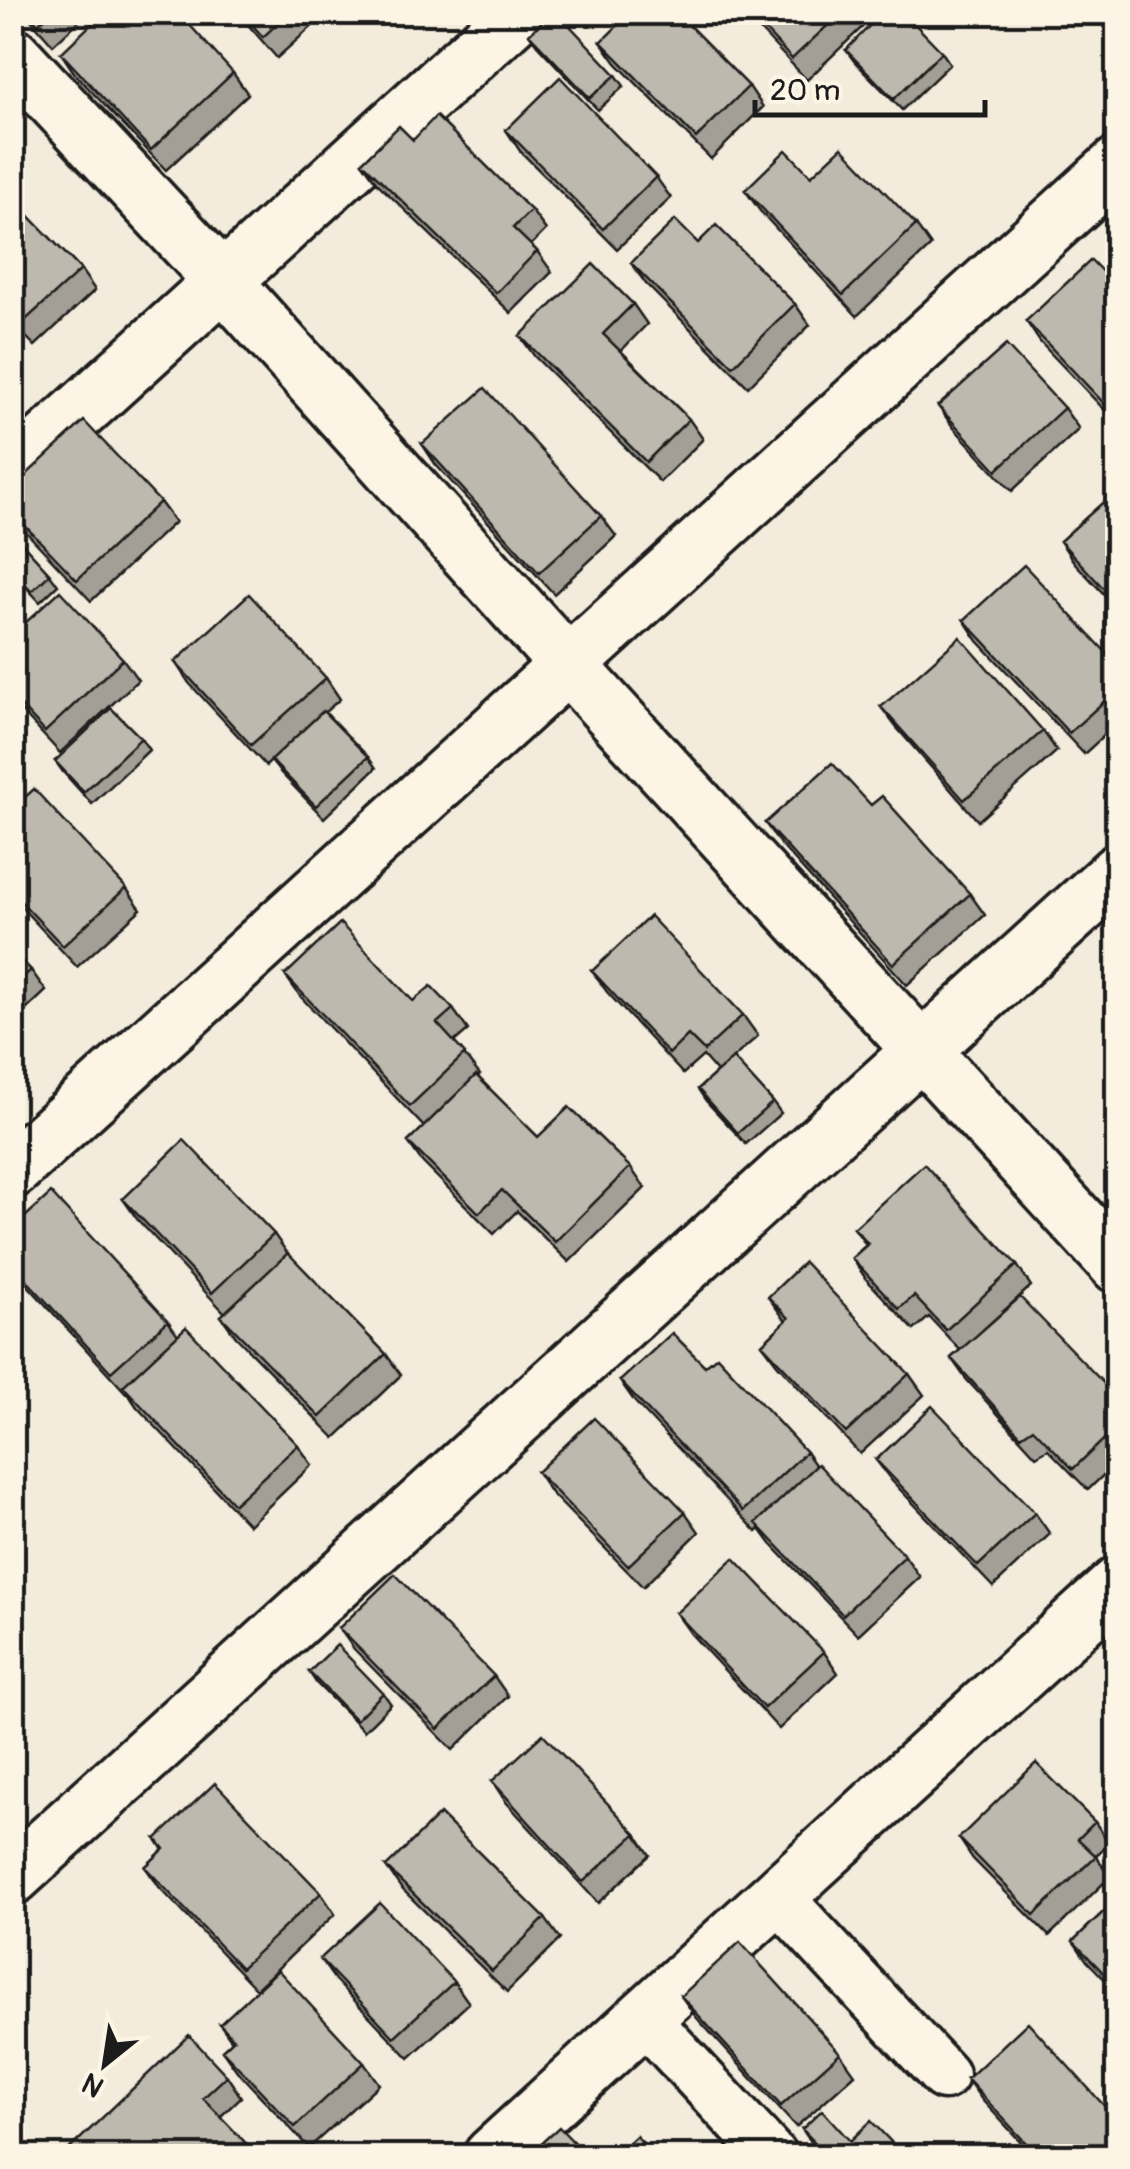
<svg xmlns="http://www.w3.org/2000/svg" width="1130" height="2169" font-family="Pangolin,sans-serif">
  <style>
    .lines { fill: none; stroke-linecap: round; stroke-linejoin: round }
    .service-casing { stroke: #1c1c1c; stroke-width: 55 }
    .minor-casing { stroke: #1c1c1c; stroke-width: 62 }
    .service { stroke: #fcf5e5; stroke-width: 48 }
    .minor { stroke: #fcf5e5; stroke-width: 55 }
    .wall { fill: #a39f96; stroke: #1c1c1c; stroke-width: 2.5 }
    .building { fill: #beb9ae; stroke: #1c1c1c; stroke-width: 2.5 }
  </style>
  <rect width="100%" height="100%" fill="#f3ecdd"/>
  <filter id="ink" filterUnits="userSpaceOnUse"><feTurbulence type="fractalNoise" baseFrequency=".01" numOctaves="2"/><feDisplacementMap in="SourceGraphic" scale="20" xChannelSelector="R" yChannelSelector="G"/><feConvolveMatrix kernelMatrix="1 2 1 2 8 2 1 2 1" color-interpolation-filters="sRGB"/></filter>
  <g filter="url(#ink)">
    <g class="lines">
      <!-- service casing -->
      <g class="service-casing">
        <path id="service" d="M777,1896L944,2075
          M644,2018L772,2156"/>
      </g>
      <!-- minor casing -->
      <g class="minor-casing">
        <path id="minor" d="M12,55L224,282L569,666L1118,1265
          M12,473L519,12
          M12,1170L1118,165
          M12,1877L1118,872
          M492,2156L1118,1585"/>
      </g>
      <!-- service -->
      <use href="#service" class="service"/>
      <!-- minor -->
      <use href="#minor" class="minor"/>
    </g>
    <!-- wall -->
    <path class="wall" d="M24,12H89L53,45Z
      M237,12H328L277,58Z
      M743,12H876V14L807,80Z
      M529,34L616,75L624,86L598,110L537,45Z
      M601,42L749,86L763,107L711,159L616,63Z
      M846,50L942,52L950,64L902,110L854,61Z
      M61,53L233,73L248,94L166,170L75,74Z
      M506,130L656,177L671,198L617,249L520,151Z
      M413,140L531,210L546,230L531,245L537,251L552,272L511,313L377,183L362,162Z
      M811,176L916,225L931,246L857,316L760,211L745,190Z
      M12,198L81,270L95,290L35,346L12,322Z
      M698,243L795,304L810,325L748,387L646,284L631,263Z
      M1118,288V424L1040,342L1026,321Z
      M633,304L647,324L621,351L689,419L703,439L660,482L535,357L520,336Z
      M938,406L1064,408L1079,429L1012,491L953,427Z
      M422,444L601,516L616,536L554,594L436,465Z
      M12,488L160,502L175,522L91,601L12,517Z
      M1118,489V609L1074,562L1060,541Z
      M12,532L50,574L58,585L40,602L12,572Z
      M964,620L1118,665V723L1084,754L978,641Z
      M12,635L123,659L138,680L60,753L12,701Z
      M175,662L326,678L340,699L325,712L368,757L376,768L324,818L279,771L271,761L266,766L189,683Z
      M881,707L1043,731L1057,751L978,821L896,727Z
      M141,738L149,750L92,804L63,772L55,761Z
      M12,781L24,797L12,807Z
      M871,805L970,894L985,915L907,985L780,844L765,823Z
      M12,809L126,888L141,909L77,967L12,897Z
      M12,951L31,970L46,991L12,1023Z
      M592,971L743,1015L758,1036L733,1058L773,1102L781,1113L746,1144L706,1101L698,1089L717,1072L703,1056L683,1074L607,992Z
      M285,975L453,1009L468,1030L454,1042L480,1075L477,1077L538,1137L630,1167L645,1188L569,1262L517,1211L494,1234L423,1163L408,1142L424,1127L300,996Z
      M123,1199L274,1234L288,1254L386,1354L401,1375L335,1438L236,1337L221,1316L225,1313L137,1219Z
      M854,1228L1017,1265L1031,1286L984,1329L1118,1398V1461L1088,1490L1048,1449L1036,1456L966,1379L951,1358L960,1350L929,1317L914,1330L866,1279L852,1258L866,1245Z
      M12,1229L168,1321L178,1335L298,1445L312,1465L249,1525L137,1407L127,1392L126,1393L12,1268Z
      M768,1297L909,1374L924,1395L860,1454L777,1364L762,1344L786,1321Z
      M705,1366L806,1452L816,1466L905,1556L920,1577L858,1635L771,1544L760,1529L757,1532L635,1402L620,1381Z
      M876,1460L1035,1513L1050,1534L993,1587L891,1480Z
      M537,1472L685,1512L699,1532L643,1587L551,1493Z
      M676,1613L824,1652L838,1673L779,1729L691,1634Z
      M339,1628L494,1676L508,1696L453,1750L354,1649Z
      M309,1672L383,1693L391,1704L364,1731L317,1684Z
      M12,1712L19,1721L12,1727Z
      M492,1781L636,1834L650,1855L598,1903L506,1802Z
      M1095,1822L1109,1843L1096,1856L1110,1877L1049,1936L973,1859L959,1838Z
      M156,1839L321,1893L335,1914L256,1989L160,1888L145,1867L163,1850Z
      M386,1867L545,1918L560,1939L507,1992L401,1888Z
      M1118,1898V1993L1087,1961L1073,1941Z
      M320,1959L454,1982L469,2003L409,2058L335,1980Z
      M681,1996L840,2053L855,2074L796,2127L696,2017Z
      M220,2024L364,2063L379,2084L309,2148L237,2071L222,2050L232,2041Z
      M227,2076L241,2097L220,2117L258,2156H62Z
      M967,2079L1118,2121V2156H1034L982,2100Z
      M802,2129L850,2141L898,2149L903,2156H825L810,2141Z"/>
    <!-- building -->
    <path class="building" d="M28,12H51L38,24Z
      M104,12H178L233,73L151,150L61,53Z
      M241,12H290L263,37Z
      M552,12H557L616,75L590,98L529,34Z
      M631,12H676L749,86L696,138L601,42Z
      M748,12H842L792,59Z
      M883,12H903L942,52L894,99L846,50Z
      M560,77L656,177L603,229L506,130Z
      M436,116L531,210L513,228L537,251L496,293L362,162L399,126L413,140Z
      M842,147L916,225L843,295L745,190L786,150L811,176Z
      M12,198L81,270L20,325L12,317Z
      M675,220L698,243L716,225L795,304L733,366L631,263Z
      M1091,260L1118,288V418L1026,321Z
      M593,264L633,304L603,334L689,419L646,462L520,336Z
      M1006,345L1064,408L997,470L938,406Z
      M485,388L601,516L539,573L422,444Z
      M84,421L160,502L77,580L12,512V488Z
      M1118,489V604L1060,541Z
      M12,532L50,574L32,591L12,570Z
      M1024,565L1118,665V689L1069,733L964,620Z
      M60,591L123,659L45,732L12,696V635Z
      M249,594L326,678L251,745L175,662Z
      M960,637L1043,731L964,800L881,707Z
      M111,708L141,738L84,792L55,761Z
      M323,711L368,757L316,806L271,760Z
      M832,763L871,805L882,796L970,894L893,964L765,823Z
      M34,789L126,888L63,946L12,892V809Z
      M650,916L743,1015L704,1051L688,1035L669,1054L592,971Z
      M340,923L413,1001L431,986L453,1009L437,1023L465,1054L410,1106L285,975Z
      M12,951L31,970L12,988Z
      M733,1058L773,1102L738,1133L698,1089Z
      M476,1075L538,1137L569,1107L630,1167L555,1242L502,1190L479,1213L408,1142Z
      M184,1140L274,1234L212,1293L123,1199Z
      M924,1164L1017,1265L946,1330L914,1296L899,1309L852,1258L868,1244L854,1228Z
      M51,1193L168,1321L111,1372L12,1264V1229Z
      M288,1253L386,1354L320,1417L221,1316Z
      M804,1262L909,1374L846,1433L762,1344L789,1318L768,1297Z
      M1020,1297L1118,1398V1426L1073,1469L1033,1428L1021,1436L951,1358Z
      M186,1327L298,1445L234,1504L123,1386Z
      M672,1333L705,1366L717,1356L806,1452L743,1511L620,1381Z
      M932,1406L1035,1513L978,1566L876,1460Z
      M594,1418L685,1512L628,1566L537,1472Z
      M818,1464L905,1556L843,1615L756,1523Z
      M734,1558L824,1652L764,1708L676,1613Z
      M395,1574L494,1676L438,1729L339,1628Z
      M337,1645L383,1693L356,1720L309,1672Z
      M543,1734L636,1834L583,1882L492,1781Z
      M1036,1763L1095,1822L1078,1839L1096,1856L1034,1915L959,1838Z
      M215,1783L321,1893L241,1968L145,1867L164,1849L156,1839Z
      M440,1814L545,1918L492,1971L386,1867Z
      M1118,1898V1988L1073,1941Z
      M380,1903L454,1982L394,2037L320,1959Z
      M740,1942L840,2053L781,2106L681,1996Z
      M278,1970L364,2063L295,2127L222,2050L234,2039L220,2024Z
      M1028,2022L1118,2121V2147L1107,2156H1038L967,2079Z
      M189,2035L227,2076L203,2098L258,2156H142L140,2155L138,2156H62Z
      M822,2110L850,2141L871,2121L898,2149L891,2156H828L802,2129Z
      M559,2127L587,2156H527Z
      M636,2136L656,2156H614Z"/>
  </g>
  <!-- margin -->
  <rect width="1130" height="2169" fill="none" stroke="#fcf5e5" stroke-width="50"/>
  <rect x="25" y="25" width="1080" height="2119" fill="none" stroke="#1c1c1c" stroke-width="4" filter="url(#ink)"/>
  <!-- north arrow -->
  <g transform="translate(105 2064) rotate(210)" stroke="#fcf5e5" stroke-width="8" paint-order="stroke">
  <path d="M0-8L18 38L0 25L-18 38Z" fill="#1c1c1c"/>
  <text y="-15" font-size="28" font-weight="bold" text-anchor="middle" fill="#1c1c1c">N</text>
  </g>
  <!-- scale -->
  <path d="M755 100v15h230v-15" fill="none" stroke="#1c1c1c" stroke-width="5"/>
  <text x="770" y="100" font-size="30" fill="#1c1c1c" stroke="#fcf5e5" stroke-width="8" paint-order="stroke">20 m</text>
</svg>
